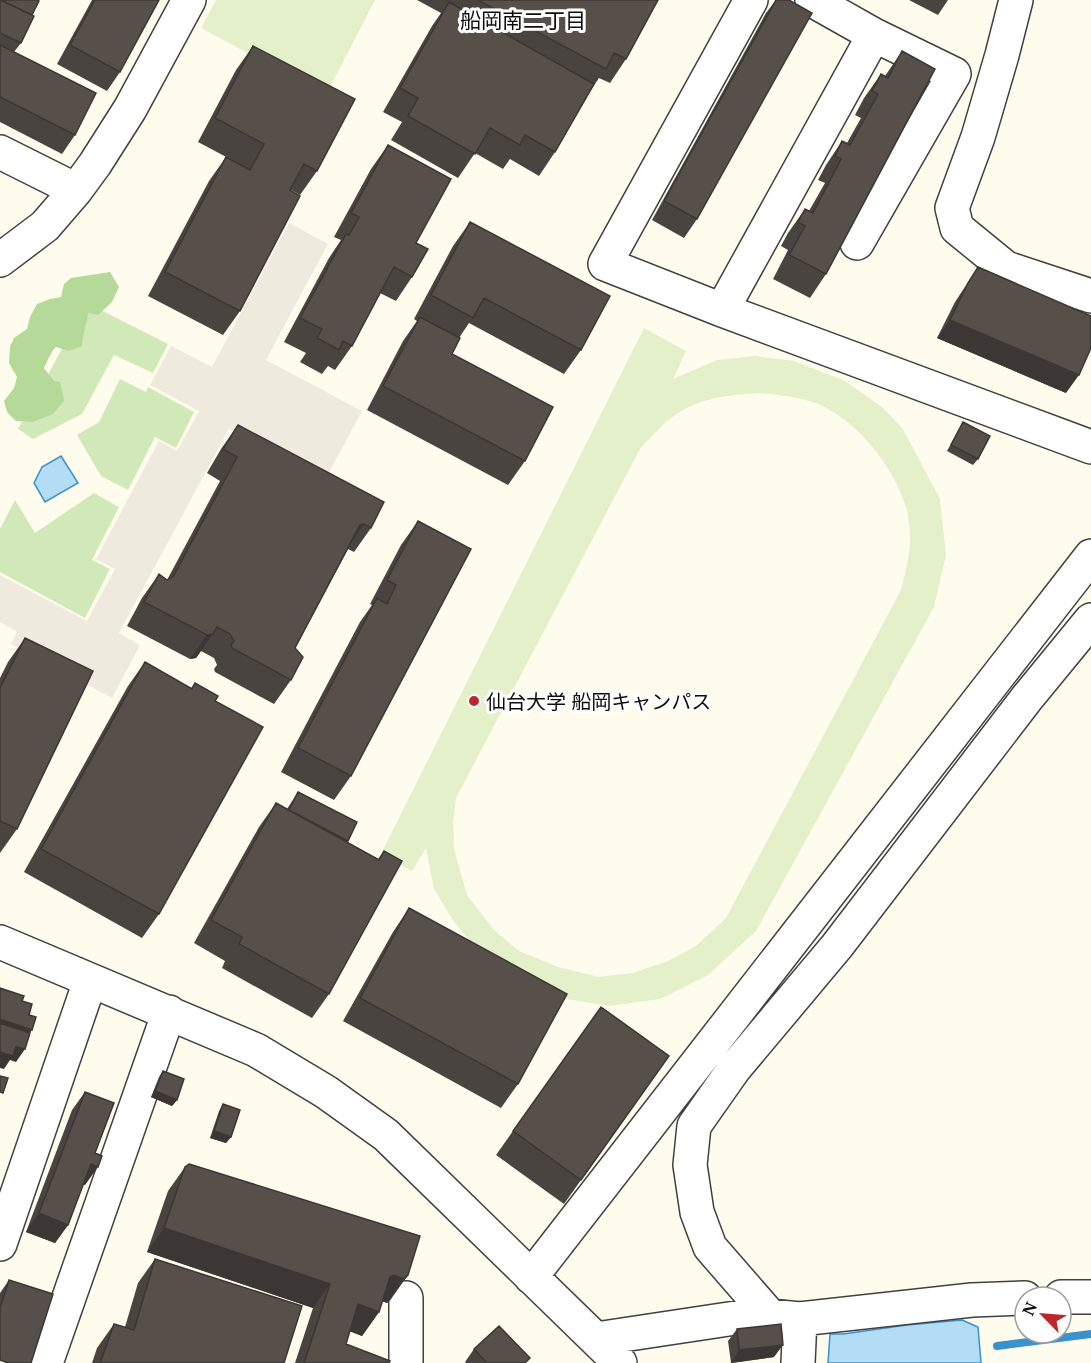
<svg xmlns="http://www.w3.org/2000/svg" width="1091" height="1363" font-family="'Noto Serif','Noto Sans JP',serif">
  <style>
    .green { fill: #d1e9b8 }
    .forest { fill: #b5d998 }
    .pitch { fill: #e3f0ca; fill-rule: evenodd }
    .plaza { fill: #eeeadd }
    .water { fill: #b3dcf5; stroke: #3b91cb; stroke-width: 1.5 }
    .lines { fill: none; stroke-linecap: round; stroke-linejoin: round }
    .stream { stroke: #3b91cb; stroke-width: 8 }
    .minor-casing { stroke: #404040; stroke-width: 36 }
    .minor { stroke: #fff; stroke-width: 33 }
    .wall { fill: #4a4440 }
    .shaded-wall { fill: #3c3734 }
    .building { fill: #564f4a; stroke: #3c3734; stroke-width: 1.5 }
    .poi-dot { fill: #bc272d; stroke: #fff; stroke-width: 2 }
    .labels { text-anchor: middle; dominant-baseline: central; stroke-width: 6; stroke-linejoin: round; paint-order: stroke }
    .poi-label { font-size: 20px; fill: #0d0d0d; stroke: #fff; text-anchor: start }
    .neighbourhood-label { font-size: 21px; fill: #0d0d0d; stroke: #fff }
  </style>
  <rect width="100%" height="100%" fill="#fffcee"/>
  <!-- green -->
  <path class="green" d="M87,303L168,344L153,373L114,355L82,414L33,439L18,429Z
    M120,379L146,392L148,387L194,412L176,448L155,437L128,490L101,476L77,435L99,422Z
    M94,493L119,507L92,560L110,569L85,618L0,572V529L15,500L35,533Z"/>
  <!-- forest -->
  <path class="forest" d="M110,272L119,287L112,302L98,315L88,313C87,325 82,335 82,346L69,351L56,347C50,353 48,360 44,368L54,381L60,382L64,401L53,414L33,422L16,421L7,412L4,401L14,388L17,377L9,363L10,347L14,338L27,329L30,317L37,304L50,299L61,297L64,284L71,278Z"/>
  <!-- pitch -->
  <path class="pitch" d="M216,0H375L326,95L201,28Z
    M644,328L686,351L673,379L717,360L755,356L794,361L845,381L882,407L903,429L940,499L946,555L934,607L756,931L708,975L660,999L609,1006L567,999L526,985L483,957L454,922L434,889L426,848L412,871L381,854ZM759,393C778,395 800,397 818,404C858,421 893,466 906,507C909,517 910,529 910,539C910,556 905,574 901,590L726,918L696,946L668,961L632,973L599,977L558,967L519,951L493,929L467,895L454,849L453,823L456,798L641,447C653,436 664,422 678,413C703,397 731,395 759,393Z"/>
  <!-- plaza -->
  <path class="plaza" d="M289,223L328,244L266,360L362,411L325,480L229,429L119,633L140,645L112,698L11,644L17,632L0,622V575L87,621L115,569L96,559L159,441L177,451L199,411L150,385L171,346L212,367Z"/>
  <!-- water -->
  <path class="water" d="M61,456L78,483L45,502L34,483L42,467Z
    M962,1320L978,1327L981,1363H828L830,1334H843L907,1325Z"/>
  <g class="lines">
    <!-- stream -->
    <path class="stream" d="M997,1346L1091,1334"/>
    <!-- minor casing -->
    <g class="minor-casing">
      <path id="minor" d="M751,0L605,264L722,310L1091,447
        M812,0L874,35L954,74L857,243
        M1016,0L1002,55L978,137L952,208L957,228L1006,268L1091,296
        M0,152L76,190
        M0,260L45,226L76,190L95,164L130,109L189,0
        M722,310L874,35
        M0,942L256,1050L326,1092L386,1135L620,1363
        M0,1244L90,981
        M531,1277L1091,556
        M1061,1297H1091
        M406,1298V1363
        M770,1316L710,1247L697,1212L690,1165L694,1126L734,1069L837,946L1027,698L1091,620
        M596,1339L742,1317L770,1316L800,1319L972,1300L1025,1298
        M46,1363L169,1012
        M798,1363L800,1319"/>
    </g>
    <!-- minor -->
    <use href="#minor" class="minor"/>
  </g>
  <!-- wall -->
  <path class="wall" d="M0,0L32,15L21,43L14,52L75,135L62,154L0,122Z
    M92,0H159L120,72L107,91L57,64Z
    M417,0H658L626,59L610,83L599,78L589,93L555,152L539,176L510,159L503,169L475,153L458,178L391,140L402,122L383,112L432,26L441,13Z
    M776,0H789L697,219L684,238L652,220L766,13Z
    M909,0H948L938,15Z
    M253,46L317,171L300,195L290,189L240,311L223,335L148,296L209,181L226,157L247,168L198,142L236,70Z
    M902,51L826,274L810,298L773,279L788,250L781,246L788,233L805,209L809,211L825,183L818,180L826,165L842,141L847,143L861,118L855,115L864,98L881,74L885,76Z
    M388,145L416,243L412,277L396,301L380,293L352,346L335,370L328,366L322,374L300,362L306,353L284,342L329,258L341,240L334,237L371,169Z
    M470,222L581,350L564,374L469,323L459,338L452,354L525,461L508,485L367,410L403,341L417,321L414,319L453,246Z
    M978,267L1066,393L937,338L955,302Z
    M963,422L978,459L973,465L947,451Z
    M238,425L371,528L354,552L348,549L295,648L291,680L274,704L215,672L214,669L217,665L214,658L201,651L196,658L190,659L127,626L142,598L159,574L167,580L220,481L207,473L221,449Z
    M418,521L351,776L334,800L281,772L360,622L372,605L370,604L401,545Z
    M25,638L17,829L0,853V678L8,662Z
    M145,662L191,688L195,683L215,701L159,914L142,938L24,872L128,686Z
    M298,792L357,822L347,842L378,859L384,851L329,994L312,1018L222,968L225,961L194,943L259,827L276,803L287,809Z
    M409,908L518,1084L501,1108L343,1021L393,932Z
    M601,1007L669,1056L564,1204L496,1155Z
    M163,1071L177,1100L172,1106L151,1097L159,1077Z
    M85,1092L95,1153L85,1185L83,1184L68,1225L55,1243L26,1232L72,1110Z
    M223,1104L231,1137L226,1143L210,1138L219,1111Z
    M185,1167L391,1299L387,1303L382,1301L379,1312L362,1336L350,1331L346,1344L389,1363H295L313,1308L147,1252L168,1191Z
    M155,1259L284,1363H92L97,1348L114,1324L125,1327L138,1283Z
    M9,1280L0,1363V1293Z
    M737,1329L774,1357L731,1363L728,1341Z
    M474,1349L526,1363H466L465,1362Z"/>
  <!-- shaded-wall -->
  <path class="shaded-wall" d="M950,320L1079,375L1066,393L937,338Z
    M364,524L347,548L360,525Z
    M213,634L196,658L190,659L207,635Z
    M0,1019L32,1030L24,1042L0,1035Z
    M16,1047L25,1049L16,1062L10,1060L4,1069L0,1068V1052Z
    M155,1091L177,1100L172,1106L151,1097Z
    M214,1131L231,1137L226,1143L210,1138Z
    M91,1164L98,1167L85,1185L78,1182Z
    M39,1213L68,1225L55,1243L26,1232Z
    M164,1228L330,1284L313,1308L147,1252Z
    M394,1275H408L391,1299L387,1303L377,1299L390,1277Z
    M358,1304L379,1312L362,1336L341,1328Z
    M783,1345L774,1357L731,1363L739,1350Z"/>
  <!-- building -->
  <path class="building" d="M0,0L34,16L21,43L0,33Z
    M1,0H38L39,1L32,15Z
    M95,0H159L120,72L70,45Z
    M478,0H658L626,59L614,53L606,69Z
    M776,0H789L812,13L697,219L664,201Z
    M449,2L594,84L555,152L525,135L520,145L490,128L475,154L408,116L418,98L400,88Z
    M0,45L96,93L75,135L0,97Z
    M253,46L355,99L317,171L304,164L290,190L300,196L240,311L165,272L226,157L250,170L264,144L215,118Z
    M902,51L935,69L826,274L789,255L805,226L798,222L805,209L813,213L841,159L835,156L842,141L850,145L878,94L872,91L881,74L888,78Z
    M388,145L451,179L416,243L428,249L412,277L394,267L352,346L343,341L339,350L317,338L322,329L300,318L346,234L349,235L359,217L351,213Z
    M470,222L610,296L581,350L484,298L473,318L431,295Z
    M978,267L1091,316V348L1079,375L950,320L968,283Z
    M420,317L460,338L452,354L553,407L525,461L383,386Z
    M963,422L990,436L978,459L951,445Z
    M238,425L384,502L371,528L364,524L360,525L295,648L303,657L291,680L232,648L231,645L234,641L230,634L217,627L213,634L207,635L144,602L159,574L167,580L173,577L237,457L223,449Z
    M418,521L471,549L351,776L298,748L377,598L387,604L396,585L387,580Z
    M25,638L93,671L17,829L0,821V688Z
    M145,662L192,689L195,683L218,696L215,701L263,727L159,914L41,849Z
    M298,792L357,822L348,841L289,810Z
    M276,803L379,860L384,851L402,861L329,994L239,944L242,937L211,920Z
    M409,908L567,994L518,1084L360,998Z
    M0,988L24,996L22,1001L32,1004L29,1015L36,1017L32,1030L0,1019Z
    M601,1007L669,1056L581,1180L513,1131Z
    M0,1023L30,1033L25,1049L16,1047L13,1056L0,1052Z
    M163,1071L184,1079L177,1100L155,1091Z
    M0,1076L8,1078L3,1093L0,1092Z
    M85,1092L114,1103L95,1153L102,1156L98,1167L91,1164L68,1225L39,1213Z
    M223,1104L240,1110L231,1137L214,1131Z
    M189,1164L420,1236L408,1275L404,1279L394,1275L390,1277L379,1312L358,1304L346,1344L390,1361L389,1363H304L330,1284L164,1228L185,1167Z
    M155,1259L302,1306L284,1363H100L114,1324L134,1330Z
    M9,1280L53,1294L31,1363H8L0,1360V1308Z
    M781,1324L783,1345L739,1350L737,1329Z
    M499,1326L530,1358L525,1363H487L474,1349Z"/>
  <!-- markers -->
  <circle class="poi-dot" cx="474" cy="701" r="6"/>
  <g class="labels">
    <!-- poi labels -->
    <g class="poi-label">
      <text x="486" y="701">仙台大学 船岡キャンパス</text>
    </g>
    <!-- neighbourhood labels -->
    <g class="neighbourhood-label">
      <text x="523" y="20">船岡南二丁目</text>
    </g>
  </g>
  <!-- north arrow -->
  <g transform="translate(1043 1315) rotate(295)"><circle r="28" fill="#ffffff" stroke="#9e9e9e" stroke-width="1.5"/>
  <path d="M0-4.5L10 22L0 15L-10 22Z" fill="#bc272d"/>
  <text y="-9" font-size="16" font-weight="bold" text-anchor="middle" fill="#0d0d0d">N</text>
  </g>
</svg>
